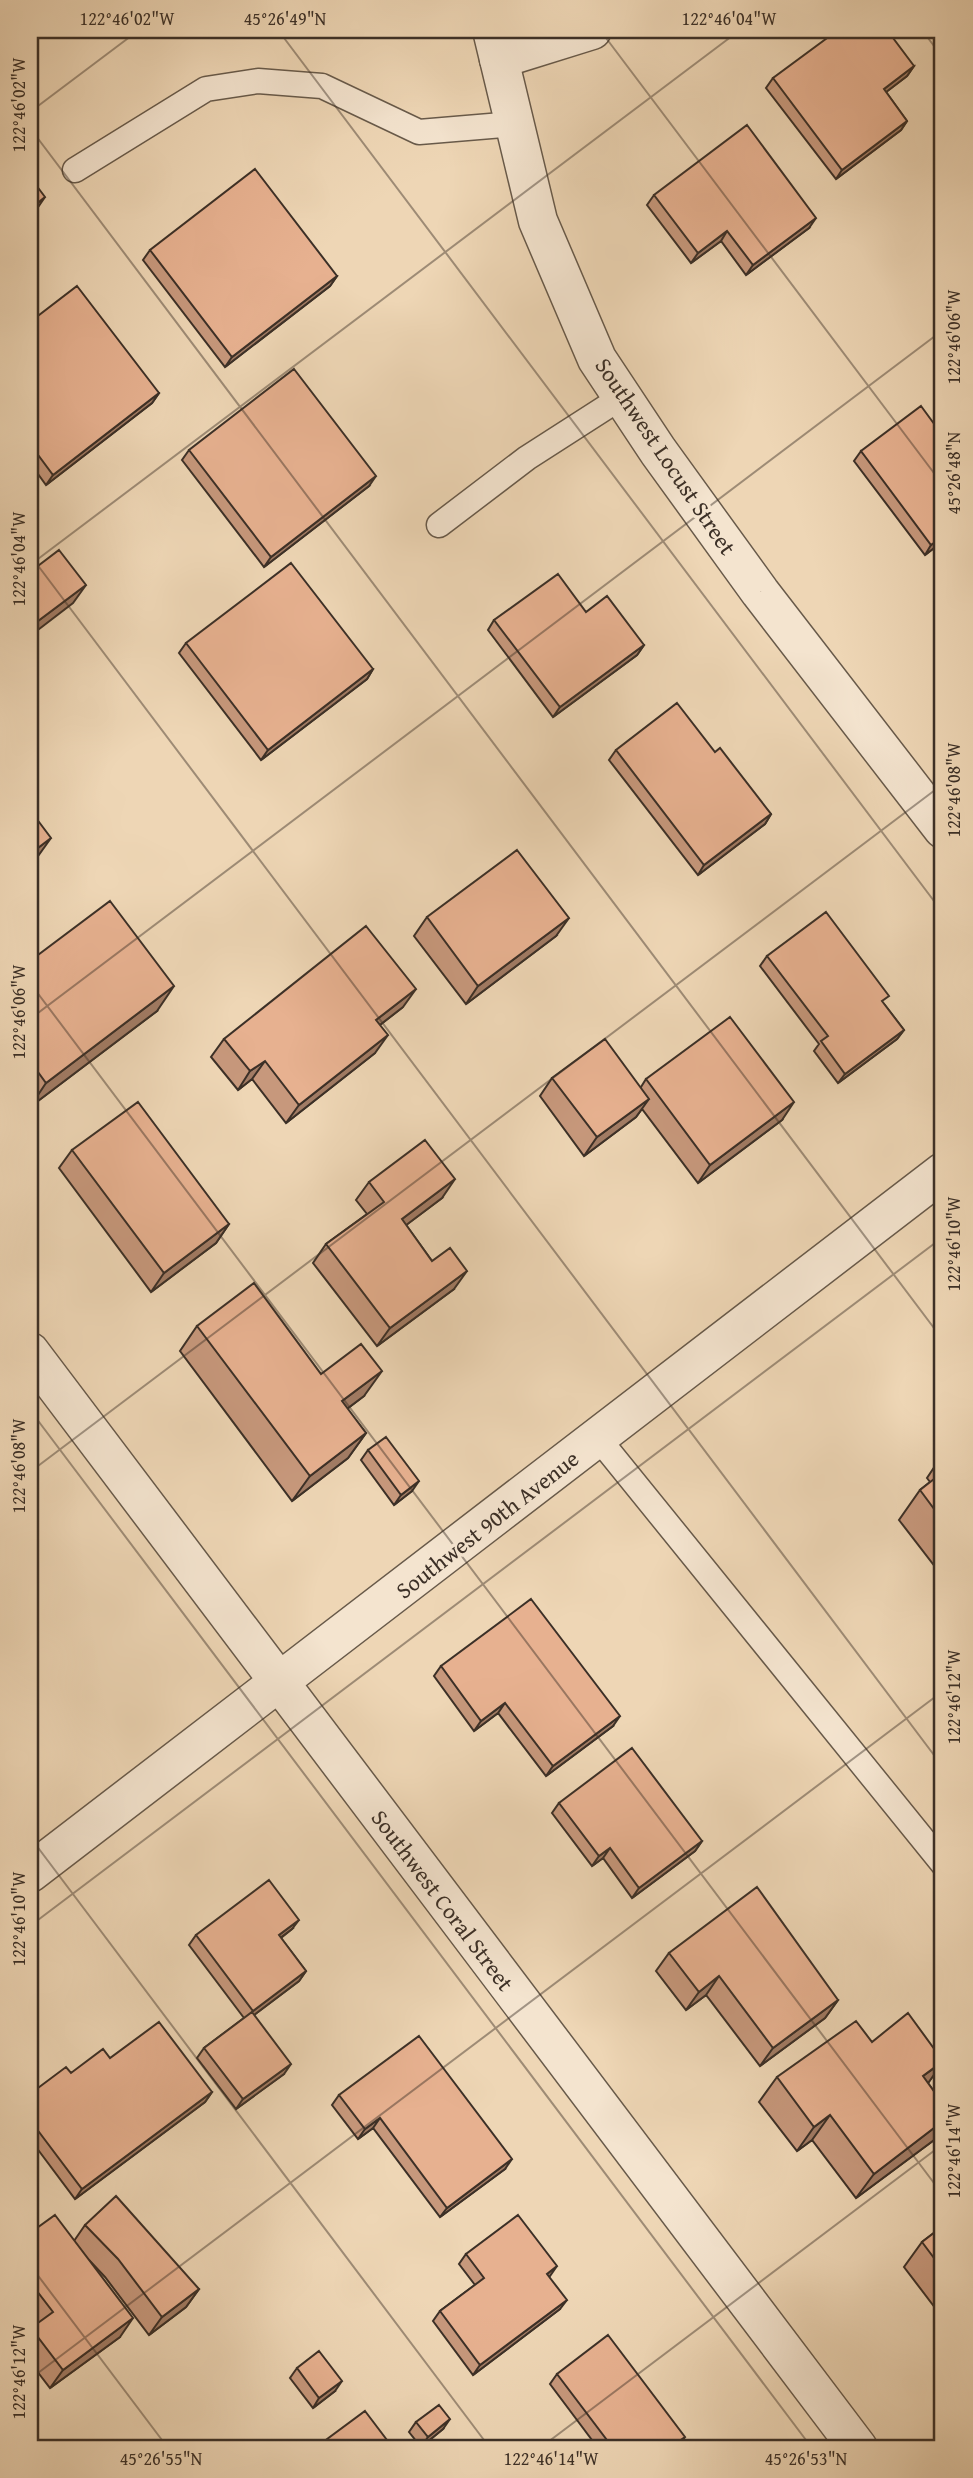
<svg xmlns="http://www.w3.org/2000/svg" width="973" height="2478" font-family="'Gentium Book Plus',serif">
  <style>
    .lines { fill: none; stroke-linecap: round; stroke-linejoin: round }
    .service-casing { stroke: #685a4a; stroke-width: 27 }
    .minor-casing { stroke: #685a4a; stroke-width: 41 }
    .tertiary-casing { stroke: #685a4a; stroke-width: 41 }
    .service { stroke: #f4e4cf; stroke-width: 24 }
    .minor { stroke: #f4e4cf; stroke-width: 38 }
    .tertiary { stroke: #f4e4cf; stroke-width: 38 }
    .wall { fill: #c7987c; stroke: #3c3027; stroke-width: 2 }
    .shaded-wall { fill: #a27c65; stroke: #3c3027; stroke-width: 2 }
    .building { fill: #e7b190; stroke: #3c3027; stroke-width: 2 }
    .ticks { fill: none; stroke: #3c3027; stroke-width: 2; stroke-opacity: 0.45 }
    .labels { text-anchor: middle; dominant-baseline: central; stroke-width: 7; stroke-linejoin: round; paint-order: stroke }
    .street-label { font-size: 23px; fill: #3c3027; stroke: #f4e4cf }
    .neatline { fill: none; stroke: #3c3027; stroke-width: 2.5 }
    .ticks-label { font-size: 18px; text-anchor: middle; fill: #3c3027 }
  </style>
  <rect width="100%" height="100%" fill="#eed6b5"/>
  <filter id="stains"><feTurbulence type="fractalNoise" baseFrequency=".00286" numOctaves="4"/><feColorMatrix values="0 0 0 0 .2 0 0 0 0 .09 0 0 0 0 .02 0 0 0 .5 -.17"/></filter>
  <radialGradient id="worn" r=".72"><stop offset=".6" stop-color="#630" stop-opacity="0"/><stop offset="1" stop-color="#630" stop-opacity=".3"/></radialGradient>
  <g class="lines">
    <!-- service casing -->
    <g class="service-casing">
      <path id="service" d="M75,170L206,89L258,81L322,86L419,132L514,124
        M439,525L527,458L622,397
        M598,1438L943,1864"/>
    </g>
    <!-- minor casing -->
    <g class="minor-casing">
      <path id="minor" d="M499,59L592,30
        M30,1352L858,2448
        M30,1873L943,1172"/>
    </g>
    <!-- tertiary casing -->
    <g class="tertiary-casing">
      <path id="tertiary" d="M492,30L538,221L597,359L658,451L760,592L943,829"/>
    </g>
    <!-- service -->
    <use href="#service" class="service"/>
    <!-- minor -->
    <use href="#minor" class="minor"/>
    <!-- tertiary -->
    <use href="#tertiary" class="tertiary"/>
  </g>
  <!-- wall -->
  <path class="wall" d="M914,66L907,76L886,92L907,121L901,130L836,179L766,88L773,78Z
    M654,195L809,228L746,275L721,241L691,263L647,205Z
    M150,250L337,276L330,286L225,367L143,260Z
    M30,322L159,393L152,403L46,485L30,463Z
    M189,450L369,486L264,567L182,460Z
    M861,451L943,541L925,555L854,461Z
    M586,612L644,645L637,655L553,717L488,630L494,620Z
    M186,643L373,669L367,679L261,760L179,653Z
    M616,750L715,752L771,814L765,824L698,875L609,760Z
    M427,917L556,936L466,1004L414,936Z
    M767,956L884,1004L904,1030L897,1039L838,1083L814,1051L819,1044L760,966Z
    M30,961L157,1011L30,1107Z
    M403,1007L380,1025L375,1053L286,1123L252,1079L238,1090L211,1057L224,1039Z
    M552,1078L641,1087L646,1079L782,1120L698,1183L642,1109L636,1117L584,1156L540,1096Z
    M72,1150L229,1224L216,1243L151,1292L59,1168Z
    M369,1182L442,1198L406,1225L432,1261L454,1289L377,1346L313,1263L326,1244L367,1214L356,1200Z
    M197,1326L321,1374L364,1396L347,1409L366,1433L348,1458L292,1501L180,1351Z
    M368,1450L412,1491L394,1505L361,1460Z
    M943,1454V1577L899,1520L920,1490L930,1482L927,1478Z
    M441,1666L613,1726L546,1776L498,1713L474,1731L434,1676Z
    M559,1803L702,1841L695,1851L632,1898L603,1858L592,1866L552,1813Z
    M292,1929L281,1938L306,1971L299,1981L254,2015L284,2074L236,2109L197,2058L204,2048L244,2018L189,1945L196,1935Z
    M669,1953L838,2000L825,2018L760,2066L706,1995L686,2010L656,1971Z
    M872,2042L943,2062L928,2083L943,2104V2127L934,2140L856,2198L812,2140L797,2151L759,2102L777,2077Z
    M110,2058L212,2092L205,2102L75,2199L30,2139V2094L71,2073Z
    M339,2095L505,2169L440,2217L373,2128L358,2139L332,2105Z
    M85,2225L199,2289L186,2307L149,2335L105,2277L89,2260L120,2337L50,2388L30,2362V2331L36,2325L30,2317V2233L74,2241Z
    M943,2226V2309L939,2313L904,2267L922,2242Z
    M466,2254L549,2277L560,2309L473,2375L433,2321L440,2311L475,2285L459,2264Z
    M297,2368L335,2391L313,2408L290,2378Z
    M557,2374L678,2446L676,2448H598L550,2384Z
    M416,2422L443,2429L421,2447L409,2432Z"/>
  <!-- shaded-wall -->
  <path class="shaded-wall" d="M914,66L907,76L877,99L884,89Z
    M907,121L901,130L836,179L842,170Z
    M45,197L30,219V209Z
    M816,218L809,228L746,275L753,265Z
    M727,231L721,241L691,263L698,253Z
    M337,276L330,286L225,367L232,357Z
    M159,393L152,403L46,485L53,475Z
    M376,476L369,486L264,567L271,557Z
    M943,536V541L925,555L931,545Z
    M86,585L73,603L30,636V627Z
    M644,645L637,655L553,717L560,707Z
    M373,669L367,679L261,760L268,750Z
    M771,814L765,824L698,875L704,865Z
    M51,838L33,863L30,866V854Z
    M569,918L556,936L466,1004L478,986Z
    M174,986L157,1011L30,1107L46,1083Z
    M416,989L403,1007L363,1038L376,1020Z
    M904,1030L897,1039L838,1083L845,1074Z
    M388,1035L375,1053L286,1123L299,1105Z
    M265,1061L252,1079L238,1090L250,1071Z
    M649,1099L636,1117L584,1156L597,1137Z
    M794,1102L782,1120L698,1183L710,1165Z
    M455,1179L442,1198L389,1238L402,1219Z
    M229,1224L216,1243L151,1292L164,1273Z
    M467,1271L454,1289L377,1346L390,1328Z
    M382,1371L364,1396L324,1426L342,1401Z
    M366,1433L348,1458L292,1501L310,1476Z
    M419,1481L412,1491L394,1505L401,1495Z
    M505,1703L498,1713L474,1731L481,1721Z
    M620,1716L613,1726L546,1776L553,1766Z
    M702,1841L695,1851L632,1898L639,1888Z
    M610,1848L603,1858L592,1866L599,1856Z
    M299,1920L292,1929L272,1944L279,1935Z
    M306,1971L299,1981L246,2021L253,2011Z
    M719,1976L706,1995L686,2010L699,1992Z
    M838,2000L825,2018L760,2066L773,2048Z
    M943,2062L926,2086L923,2076Z
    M291,2064L284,2074L236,2109L243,2099Z
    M212,2092L205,2102L75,2199L82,2189Z
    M830,2115L812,2140L797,2151L814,2127Z
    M380,2118L373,2128L358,2139L365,2129Z
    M943,2121V2127L934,2140L856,2198L874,2174Z
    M512,2159L505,2169L440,2217L447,2208Z
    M557,2266L550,2276L540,2283L547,2274Z
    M199,2289L186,2307L149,2335L162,2317Z
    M567,2300L560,2309L473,2375L480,2365Z
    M133,2318L120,2337L50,2388L63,2370Z
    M342,2381L335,2391L313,2408L319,2398Z
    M450,2419L443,2429L421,2447L428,2437Z
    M685,2437L676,2448H669Z"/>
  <!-- building -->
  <path class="building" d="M838,30H887L914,66L884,89L907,121L842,170L773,78Z
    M747,125L816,218L753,265L727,231L698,253L654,195Z
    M255,169L337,276L232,357L150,250Z
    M30,177L45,197L30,209Z
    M77,286L159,393L53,475L30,444V322Z
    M294,369L376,476L271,557L189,450Z
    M921,406L943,436V536L931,545L861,451Z
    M59,550L86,585L30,627V572Z
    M291,563L373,669L268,750L186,643Z
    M558,574L586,612L607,596L644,645L560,707L494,620Z
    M677,703L715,752L720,748L771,814L704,865L616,750Z
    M30,810L51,838L30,854Z
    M517,850L569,918L478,986L427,917Z
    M110,901L174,986L46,1083L30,1061V961Z
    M826,912L889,996L882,1001L904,1030L845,1074L821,1041L828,1036L767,956Z
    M366,926L416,989L376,1020L388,1035L299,1105L265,1061L250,1071L224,1039Z
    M730,1017L794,1102L710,1165L646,1079Z
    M605,1039L649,1099L597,1137L552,1078Z
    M138,1102L229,1224L164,1273L72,1150Z
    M425,1140L455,1179L402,1219L432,1261L450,1248L467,1271L390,1328L326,1244L384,1202L369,1182Z
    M254,1283L321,1374L361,1344L382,1371L342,1401L366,1433L310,1476L197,1326Z
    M386,1437L419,1481L401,1495L368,1450Z
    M943,1472V1521L920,1490Z
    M531,1599L620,1716L553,1766L505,1703L481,1721L441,1666Z
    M632,1748L702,1841L639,1888L610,1848L599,1856L559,1803Z
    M269,1880L299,1920L279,1935L306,1971L253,2011L196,1935Z
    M757,1887L838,2000L773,2048L719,1976L699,1992L669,1953Z
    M252,2012L291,2064L243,2099L204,2048Z
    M908,2013L943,2061L923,2076L943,2104V2121L874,2174L830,2115L814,2127L777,2077L856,2021L872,2042Z
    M159,2022L212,2092L82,2189L30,2120V2094L66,2067L71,2073L103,2049L110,2058Z
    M419,2036L512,2159L447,2208L380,2118L365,2129L339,2095Z
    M116,2196L199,2289L162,2317L118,2259L85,2225Z
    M55,2215L133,2318L63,2370L31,2328L53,2312L30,2282V2233Z
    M518,2215L557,2266L547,2274L567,2300L480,2365L440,2311L484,2278L466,2254Z
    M943,2226V2270L922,2242Z
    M608,2335L685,2437L669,2448H613L557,2374Z
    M319,2351L342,2381L319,2398L297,2368Z
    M439,2405L450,2419L428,2437L416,2422Z
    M365,2411L393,2448H315Z"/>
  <!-- ticks -->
  <path class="ticks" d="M278,30L943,913M600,30L943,485M922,30L943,58M30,112L139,30M30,128L943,1340M30,555L943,1767M30,565L740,30M30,983L943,2195M30,1019L943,330M30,1410L812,2448M30,1472L943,784M30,1837L490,2448M30,1926L943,1237M30,2265L168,2448M30,2379L943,1691M540,2448L943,2144"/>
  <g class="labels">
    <!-- street labels -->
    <g class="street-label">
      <text transform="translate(666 456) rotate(56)">Southwest Locust Street</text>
      <text transform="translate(487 1524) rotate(-38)">Southwest 90th Avenue</text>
      <text transform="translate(443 1900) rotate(53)">Southwest Coral Street</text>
    </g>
  </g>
  <!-- margin -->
  <rect width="973" height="2478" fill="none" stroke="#eed6b5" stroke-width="77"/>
  <rect x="38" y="38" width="896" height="2402" class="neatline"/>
  <g class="ticks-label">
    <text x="127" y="25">122°46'02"W</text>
    <text x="285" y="25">45°26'49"N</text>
    <text x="729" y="25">122°46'04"W</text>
    <text transform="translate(19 105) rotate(-90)" y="6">122°46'02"W</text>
    <text transform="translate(954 337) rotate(-90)" y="6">122°46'06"W</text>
    <text transform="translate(954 473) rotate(-90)" y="6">45°26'48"N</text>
    <text transform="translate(19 559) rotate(-90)" y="6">122°46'04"W</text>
    <text transform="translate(954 790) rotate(-90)" y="6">122°46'08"W</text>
    <text transform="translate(19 1012) rotate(-90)" y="6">122°46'06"W</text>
    <text transform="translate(954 1244) rotate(-90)" y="6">122°46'10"W</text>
    <text transform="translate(19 1466) rotate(-90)" y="6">122°46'08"W</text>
    <text transform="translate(954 1697) rotate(-90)" y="6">122°46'12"W</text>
    <text transform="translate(19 1919) rotate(-90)" y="6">122°46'10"W</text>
    <text transform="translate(954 2151) rotate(-90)" y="6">122°46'14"W</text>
    <text transform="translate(19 2372) rotate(-90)" y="6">122°46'12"W</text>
    <text x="161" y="2465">45°26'55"N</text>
    <text x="551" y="2465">122°46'14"W</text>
    <text x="806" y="2465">45°26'53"N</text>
  </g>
  <rect width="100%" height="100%" filter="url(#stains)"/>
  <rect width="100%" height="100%" fill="url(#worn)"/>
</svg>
